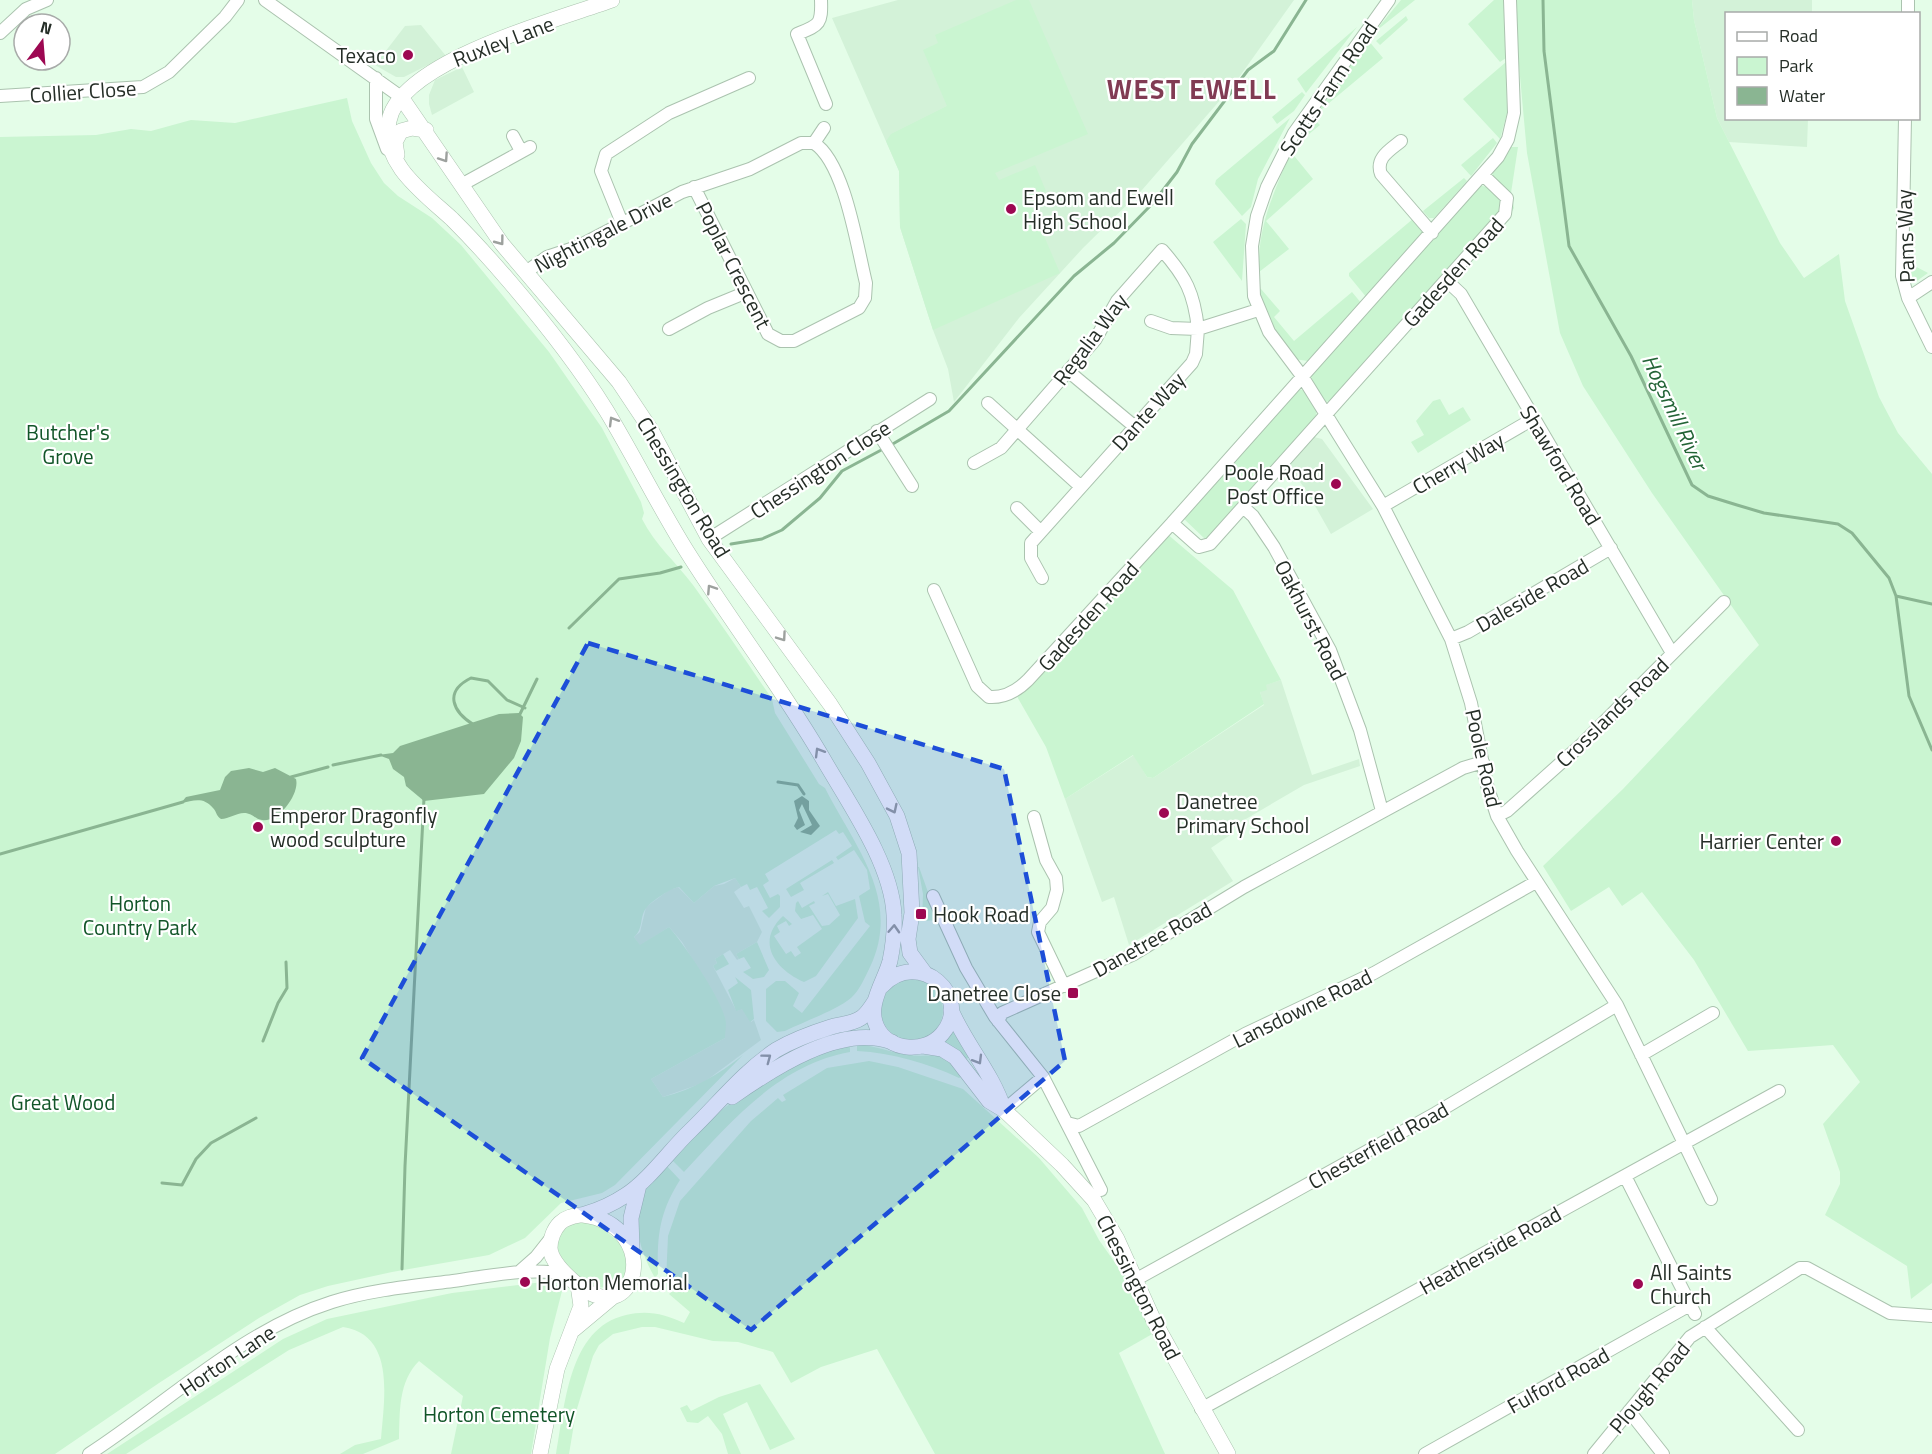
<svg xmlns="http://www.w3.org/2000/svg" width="1932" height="1454" font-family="'Titillium Web',sans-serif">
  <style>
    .built { fill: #d3f2d8 }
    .green { fill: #caf5d1 }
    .water { fill: #8ab592 }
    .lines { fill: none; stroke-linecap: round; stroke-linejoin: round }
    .stream { stroke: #8ab592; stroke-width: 3 }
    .minor-casing { stroke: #abc3af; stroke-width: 14 }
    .major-casing { stroke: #abc3af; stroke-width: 16 }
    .minor { stroke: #fff; stroke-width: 12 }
    .major { stroke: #fff; stroke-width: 15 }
    .oneway { stroke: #9da19e }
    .marked { fill: #1d4ed8; fill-opacity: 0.2; stroke: #1d4ed8; stroke-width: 4.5; stroke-dasharray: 12 8; stroke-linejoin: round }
    .poi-dot { fill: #9d0852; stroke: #fff; stroke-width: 2 }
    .labels { text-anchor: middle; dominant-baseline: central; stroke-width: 4.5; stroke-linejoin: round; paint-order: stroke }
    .street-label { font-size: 21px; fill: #252e27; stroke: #fff }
    .poi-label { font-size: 21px; fill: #252e27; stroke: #fff; text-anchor: start }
    .park-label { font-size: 21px; fill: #115528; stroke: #fff }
    .water-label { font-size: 22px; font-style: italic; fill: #236436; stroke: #fff }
    .district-label { font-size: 27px; font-weight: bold; letter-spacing: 1.5px; fill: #813b53; stroke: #fff }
  </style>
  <rect width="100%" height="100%" fill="#e4fde8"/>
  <!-- built -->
  <path class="built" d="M898,0H1294L1235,83L1142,190L1083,248L1019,318L954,402L948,369L933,330L900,227L899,171L832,18Z
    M1692,0H1812V13L1726,14V118L1808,119L1807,147L1729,142L1717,118L1694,20Z
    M421,25L446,56L404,77H396L375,65L405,26Z
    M462,67L474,92L432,115L429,104V95L435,80Z
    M1314,437L1322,439L1373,509L1331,534L1306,490L1288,466Z
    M1281,680L1312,775L1359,759L1360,766L1304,785L1227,830L1230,835L1211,848L1233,881L1129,945L1114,897L1102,902L1065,799L1134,755L1147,777L1153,778L1264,705L1260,692L1265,685Z
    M735,878L741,887L734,892L744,908L749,906L762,932L757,942L736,954L739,959L737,960L730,950L715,959L717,963L713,966L736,1010L742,1008L751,1022L754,1020L761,1040L703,1083L663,1097L651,1079L725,1038L717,1000L682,942L669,927L640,946L634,937L640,932L646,907L669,890L678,887L694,903L714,886L724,884Z"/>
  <!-- green -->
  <path class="green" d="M1016,0H1029L1088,134L995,173L999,180L1035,165L1046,191L1028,199L1060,273L933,330L900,227L899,171L886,141L891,134L947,106L923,50L938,43L935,35Z
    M1401,0H1415L1376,31L1377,29Z
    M1494,0H1504L1506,58L1500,62L1468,24Z
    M1513,0H1692L1694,20L1717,118L1780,243L1804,278L1839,254L1845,301L1879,397L1898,433L1932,474V1283L1911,1299L1907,1266L1825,1215L1840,1184V1172L1823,1124L1860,1082L1833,1045L1748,1051L1694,960L1642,892L1622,906L1609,887L1571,911L1543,866L1623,789L1759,645L1652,493L1583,386L1560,333L1527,153Z
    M1406,16L1408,20L1380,45L1376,41Z
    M1357,27L1306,93L1297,79Z
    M1368,40L1383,58L1317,113Z
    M1506,62L1507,113L1500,139L1463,99Z
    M1302,92L1305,95L1294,111L1277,124L1272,117Z
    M347,98L352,121L371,163L384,183L398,196L432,218L461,245L549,352L602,428L641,502L644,513L642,519C655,545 676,562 693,585C720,622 746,661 772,699L775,713L819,784L825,788C855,847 902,899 870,967C865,977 860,990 851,998C835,1011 805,1021 785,1031L777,1032L766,1021V989L776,981H785L799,993L793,1006L802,1013L870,926L865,922L859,896L870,889L867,870L854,850L838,860L836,857L852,846L843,832L839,834L836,830L765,874L769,881L763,885L770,898L778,894L780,896V907L769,918L762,911L768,908L757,887L750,890L747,884L741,887L735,878L714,886L694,903L679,887C671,888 652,901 647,907C639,916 644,929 634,937L640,945L669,927C683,943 726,1004 726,1024C726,1028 725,1034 725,1038L651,1079L663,1097C694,1089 718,1075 743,1055L615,1185L602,1193L561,1203L525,1238L489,1255L392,1272L328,1286L300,1295L259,1318L159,1383L55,1454H0V137L96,135L131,129L151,131L191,120L235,123Z
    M1290,118L1258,179L1251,207L1242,216L1215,184L1216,180Z
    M1314,119L1320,125L1298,143Z
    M1493,138L1497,143L1471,176L1461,165Z
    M1507,147H1518L1511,193L1514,208L1510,215L1512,200L1492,177L1493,170Z
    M1291,152L1313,179L1266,221L1289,249L1259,272C1257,227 1274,192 1291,152Z
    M1464,178L1467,181L1434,218H1429L1423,211Z
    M1480,186C1493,186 1500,196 1504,207L1332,400L1326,402L1322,399L1310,375Z
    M1414,218L1423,229L1422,236L1367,298L1349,276V273Z
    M1241,219L1246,224L1242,281L1213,242Z
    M1911,264L1928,273L1914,283L1911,281Z
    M1257,288L1261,289L1280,311L1274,317L1294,341L1352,292L1362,304L1308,361L1294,359L1265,317Z
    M1296,388L1305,391L1317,410L1315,419L1210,536L1205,539L1183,518Z
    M1440,399L1449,415L1463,407L1471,420L1418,453L1411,442L1424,435L1416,421L1433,401Z
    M1166,533L1233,590L1281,680L1266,685L1267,690L1260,692L1264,704L1153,778L1147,777L1133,755L1065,799L1046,747L1015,693Z
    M832,860L834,863L800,883L804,890L791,897L786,889Z
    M918,867H919L938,920L922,921L923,894Z
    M828,892L836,906L855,899L858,918L816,976L804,982C775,969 755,942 783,916L792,924L789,926L786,921L777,926L780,932L774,936L786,954L791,951L795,957L801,953L797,947L822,929L813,915L801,919L795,911L796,903L798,901L802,908L814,901L815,903L809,906L822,926L829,925L840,915L828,894L822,896Z
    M757,942L769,970L764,977L753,979L743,972L751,968L744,957L739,959L736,954Z
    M723,954L729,964L716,971L713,966L717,963L715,959Z
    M735,977L751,990L754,1019L750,1022L742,1009L736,1011L728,990L738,983Z
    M881 1010a31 31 0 1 1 62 0a31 31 0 1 1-62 0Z
    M954,1029L970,1057L964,1060L944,1043Z
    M857,1045C876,1045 891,1053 909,1055C922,1057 933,1054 947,1057L963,1076L959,1078C927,1063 893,1053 857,1051Z
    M850,1046V1052C778,1065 731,1122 684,1172L670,1158L723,1109L748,1090L812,1054Z
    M869,1061L898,1067L963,1089L1039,1158L1082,1208L1099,1240L1125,1277L1154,1333L1119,1353L1165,1454H935L877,1349L821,1367L791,1383L773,1352L738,1342L713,1341L655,1327H642L613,1334L599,1345L593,1356L576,1412L569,1454H556C565,1407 568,1328 626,1315C648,1310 664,1314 684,1323L690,1312L669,1294L672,1291L666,1280L668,1236L680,1201L751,1121L778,1098L782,1102L786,1100L783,1095L827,1068Z
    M664,1163L680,1180C659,1213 657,1236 658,1274L655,1278C639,1250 629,1215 646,1185C650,1177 659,1170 664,1163Z
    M582,1220L596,1223L626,1248L628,1277L615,1288L593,1287C566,1267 534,1239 582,1220Z
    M543,1282L563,1287L550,1338L531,1454H451L463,1396L419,1361C398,1382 400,1412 399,1439L363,1454H340L355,1445L381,1439C384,1399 396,1335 343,1327L289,1350L126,1454H107L283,1339L327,1319L452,1293Z
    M760,1384L795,1439L770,1450L747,1402L723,1414L741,1454H728L722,1434L708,1416L698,1423L687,1422L680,1408L687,1405L691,1411L719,1397Z"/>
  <!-- water -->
  <path class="water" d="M519,713L523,717L521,741L514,758L484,794L424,801L406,786L404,777L393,769L389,759L378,755L393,753L400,746L499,714Z
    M249,768L263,772L275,768L296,779C300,794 278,823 262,820C255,819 252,813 244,813C236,813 229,819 221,819C216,816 217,812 213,808C203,796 193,801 181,803L186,797L220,790L225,777L231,771Z
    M802,796L809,801V810L820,826L811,835L800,832L812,825L802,804L799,810L805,825L797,830L794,826L798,818L794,801Z"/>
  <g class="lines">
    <!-- stream -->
    <path class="stream" d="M1543,0L1544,51L1569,246L1631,356L1692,485L1708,496L1737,505L1764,513L1838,524L1852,533L1889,578L1896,596L1909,696L1932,750
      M891,445L949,411L1074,276L1114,243L1153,203L1177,172L1192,144L1248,70L1274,51L1306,0
      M731,544L762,539L782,530L820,498L842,471L885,448
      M1896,596L1932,604
      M569,628L619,579L660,573L681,567
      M520,714L537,679
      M474,725C453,712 443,692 471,678L488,681L507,700L525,708
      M333,765L381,755
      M291,777L328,767
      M778,782L798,785L804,794
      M0,854L183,802
      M263,1041L278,1003L287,988L286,962
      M162,1183L182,1185L196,1159L211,1143L256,1118
      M402,1269L405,1166L424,798"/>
    <!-- minor casing -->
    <g class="minor-casing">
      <path id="minor" d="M265,0L401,97
        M821,0C822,25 819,25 797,34L826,104
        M1389,0L1294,133L1267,187L1257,216L1252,246L1254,296L1269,332L1302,376L1383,506L1451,639L1471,703L1487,785L1497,816L1517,851L1617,1005L1711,1199
        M1908,14V0
        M0,33L26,9L47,0
        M376,78V119L387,149
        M0,96L143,87L169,72L225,17L238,0
        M1905,118L1902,276L1908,298L1932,347
        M513,136L521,151
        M1401,141C1390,150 1375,158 1381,174L1432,233
        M814,143L824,128
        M1483,175L1507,198L1505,214L1210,544L1199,547L1172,523L1498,157L1508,139L1514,113L1510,0
        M463,184L530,147
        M694,187L768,334L781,341H794L859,308L865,298L866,283C857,247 845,163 814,143
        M622,223L601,171L606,154L669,113L749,78
        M526,272L547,257L577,247L682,192L750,169L801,143H814
        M1446,280L1461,294L1672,653
        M1908,298L1932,282
        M669,329L708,308L747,292
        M1068,371L1134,426
        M988,403L1080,486
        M877,431L912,486
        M974,463L1001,448L1095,340L1117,301L1162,250C1186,277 1194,293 1198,329L1171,328L1151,321
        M1383,506L1533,419
        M1243,507L1253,516L1274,547L1330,650L1360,730L1382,811
        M1017,508L1040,531
        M709,539L930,399
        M1042,578L1031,558V543L1192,363L1196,354L1198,329L1258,310
        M934,590L977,686L989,697C1004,698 1018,690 1028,680L1172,523
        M1451,639L1468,632L1611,548
        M1497,816L1507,811L1582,744L1724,602
        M1034,817L1046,860L1056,878L1057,890L1052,908L1040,922L1038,932L1064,986
        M933,896L966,968L995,1017L1043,1077L1101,1190
        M998,1021L1002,1013L1134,954L1244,887L1463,768L1483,762
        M1641,1055L1713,1013
        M1004,1110L1043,1077
        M1067,1123L1079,1126L1245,1034L1374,973L1536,882
        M1625,1176L1695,1314
        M519,1272L536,1257L551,1238
        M1135,1280L1436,1113L1617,1005
        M1705,1327L1798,1430
        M1201,1409L1779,1091
        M1629,1411L1663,1454
        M89,1454C168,1403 240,1331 332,1302C370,1290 413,1286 453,1281C490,1276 528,1267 566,1274
        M1425,1454L1690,1305
        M1594,1454L1690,1337L1800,1268H1807L1890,1313L1932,1316"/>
    </g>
    <!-- major casing -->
    <g class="major-casing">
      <path id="major" d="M612,0C560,19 400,61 389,121C380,163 425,194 452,219C472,239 491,260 509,281C544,322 578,365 606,410C634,456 658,505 686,550C731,622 783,689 825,762C850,805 892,865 894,915C895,930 893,946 890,961C885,981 866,1005 877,1027C888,1051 925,1054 942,1034C974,997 919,947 882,986
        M401,97L502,244L619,382L651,430L709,539L830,704L868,763L897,816L909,853L912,913L908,939L910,953L924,972
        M397,155L395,142L401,131L412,128L426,130
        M951,1010C966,1045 993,1074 1004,1110
        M923,1046L942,1049L955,1057L989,1101L1004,1110L1062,1165L1094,1200L1117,1239L1154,1321L1228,1454
        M732,1097C772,1069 841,1023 892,1042
        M583,1215C664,1225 638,1339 573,1281C564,1273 551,1261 550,1248C550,1239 554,1229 560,1223C567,1216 576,1216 585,1214C599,1210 614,1203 626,1195C649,1180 670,1150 690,1131C718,1104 743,1072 776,1050C793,1040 812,1033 831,1027C841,1024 852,1024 861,1018C867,1014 871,1007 875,1001
        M632,1249L631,1218L639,1185
        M573,1330L615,1295
        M540,1454L557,1369L581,1306L578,1285"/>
    </g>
    <!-- minor -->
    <use href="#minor" class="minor"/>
    <!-- major -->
    <use href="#major" class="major"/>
  </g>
  <!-- one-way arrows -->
  <defs><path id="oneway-chevron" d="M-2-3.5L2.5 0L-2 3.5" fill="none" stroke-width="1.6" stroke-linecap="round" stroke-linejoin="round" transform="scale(1.5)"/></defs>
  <g class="oneway">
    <use href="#oneway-chevron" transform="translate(444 158) rotate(56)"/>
    <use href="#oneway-chevron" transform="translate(500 241) rotate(53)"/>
    <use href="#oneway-chevron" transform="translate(613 421) rotate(-121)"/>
    <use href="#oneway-chevron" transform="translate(711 589) rotate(-123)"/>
    <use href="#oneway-chevron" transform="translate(782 637) rotate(55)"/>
    <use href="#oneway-chevron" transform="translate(819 752) rotate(-121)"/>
    <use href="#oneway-chevron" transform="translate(893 809) rotate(64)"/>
    <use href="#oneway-chevron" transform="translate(894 929) rotate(-87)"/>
    <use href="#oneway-chevron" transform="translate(767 1058) rotate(-37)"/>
    <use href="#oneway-chevron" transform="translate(978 1060) rotate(59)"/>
  </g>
  <!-- marked area -->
  <path class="marked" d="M588,643L1004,769L1065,1061L751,1330L362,1058Z"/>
  <!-- markers -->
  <g class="poi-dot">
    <circle cx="408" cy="55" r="6"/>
    <circle cx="1011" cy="209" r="6"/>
    <circle cx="1336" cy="484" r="6"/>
    <circle cx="1164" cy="813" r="6"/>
    <circle cx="258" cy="827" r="6"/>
    <circle cx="1836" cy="841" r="6"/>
    <rect x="915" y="908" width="12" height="12" rx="3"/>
    <rect x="1067" y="987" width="12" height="12" rx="3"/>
    <circle cx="525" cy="1282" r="6"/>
    <circle cx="1638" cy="1284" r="6"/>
  </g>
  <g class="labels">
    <!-- street labels -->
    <g class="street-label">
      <text transform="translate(503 41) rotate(-21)">Ruxley Lane</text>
      <text transform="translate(1328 88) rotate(-56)">Scotts Farm Road</text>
      <text transform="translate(83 91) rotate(-4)">Collier Close</text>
      <text transform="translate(603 232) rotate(-27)">Nightingale Drive</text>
      <text transform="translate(1905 236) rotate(-92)">Pams Way</text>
      <text transform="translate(734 265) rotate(63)">Poplar Crescent</text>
      <text transform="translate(1453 272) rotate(-48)">Gadesden Road</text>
      <text transform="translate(1090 339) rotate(-53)">Regalia Way</text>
      <text transform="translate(1148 411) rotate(-48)">Dante Way</text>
      <text transform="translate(1458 463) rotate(-30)">Cherry Way</text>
      <text transform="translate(1561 465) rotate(59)">Shawford Road</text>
      <text transform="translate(820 469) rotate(-33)">Chessington Close</text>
      <text transform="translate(684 487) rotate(59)">Chessington Road</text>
      <text transform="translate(1532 595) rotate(-30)">Daleside Road</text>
      <text transform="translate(1088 616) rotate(-48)">Gadesden Road</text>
      <text transform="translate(1311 620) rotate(63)">Oakhurst Road</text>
      <text transform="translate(1612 712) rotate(-44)">Crosslands Road</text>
      <text transform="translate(1484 758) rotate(77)">Poole Road</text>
      <text transform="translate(1152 939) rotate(-29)">Danetree Road</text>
      <text transform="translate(1302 1008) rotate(-26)">Lansdowne Road</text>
      <text transform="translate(1378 1145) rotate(-29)">Chesterfield Road</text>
      <text transform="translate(1490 1250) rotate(-29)">Heatherside Road</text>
      <text transform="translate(1139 1287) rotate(63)">Chessington Road</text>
      <text transform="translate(227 1360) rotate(-34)">Horton Lane</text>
      <text transform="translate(1558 1380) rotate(-29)">Fulford Road</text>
      <text transform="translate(1649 1387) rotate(-50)">Plough Road</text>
    </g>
    <!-- poi labels -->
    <g class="poi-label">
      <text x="396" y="55" text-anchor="end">Texaco</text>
      <text x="1023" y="197">Epsom and Ewell<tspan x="1023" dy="24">High School</tspan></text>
      <text x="1324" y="472" text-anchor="end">Poole Road<tspan x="1324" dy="24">Post Office</tspan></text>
      <text x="1176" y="801">Danetree<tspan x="1176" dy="24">Primary School</tspan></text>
      <text x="270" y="815">Emperor Dragonfly<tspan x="270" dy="24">wood sculpture</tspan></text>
      <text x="1824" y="841" text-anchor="end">Harrier Center</text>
      <text x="933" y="914">Hook Road</text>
      <text x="1061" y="993" text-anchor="end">Danetree Close</text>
      <text x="1650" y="1272">All Saints<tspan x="1650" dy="24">Church</tspan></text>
      <text x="537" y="1282">Horton Memorial</text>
    </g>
    <!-- park labels -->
    <g class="park-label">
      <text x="68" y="432">Butcher's<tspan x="68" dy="24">Grove</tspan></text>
      <text x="140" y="903">Horton<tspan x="140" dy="24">Country Park</tspan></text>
      <text x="63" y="1102">Great Wood</text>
      <text x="499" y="1414">Horton Cemetery</text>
    </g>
    <!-- water labels -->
    <g class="water-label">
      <text transform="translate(1675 412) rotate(65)">Hogsmill River</text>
    </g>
    <!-- district labels -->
    <g class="district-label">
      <text x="1192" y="88">WEST EWELL</text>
    </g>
  </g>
  <!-- legend -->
  <rect x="1725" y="12" width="195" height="108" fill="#ffffff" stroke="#a8aba9" stroke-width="1.5"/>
  <rect x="1737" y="32" width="30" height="9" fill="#ffffff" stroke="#a8aba9" stroke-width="1.5"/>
  <text x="1779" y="42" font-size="18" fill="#252e27">Road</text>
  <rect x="1737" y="57" width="30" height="18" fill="#caf5d1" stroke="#a8aba9" stroke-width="1.5"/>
  <text x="1779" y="72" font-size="18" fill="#252e27">Park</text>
  <rect x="1737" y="87" width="30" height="18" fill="#8ab592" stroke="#a8aba9" stroke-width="1.5"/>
  <text x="1779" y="102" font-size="18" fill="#252e27">Water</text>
  <!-- north arrow -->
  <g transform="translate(42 42) rotate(16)"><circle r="28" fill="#ffffff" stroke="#a8aba9" stroke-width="1.5"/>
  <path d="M0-4.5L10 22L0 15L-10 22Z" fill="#9d0852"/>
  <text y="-9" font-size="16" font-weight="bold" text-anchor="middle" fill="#252e27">N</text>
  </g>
</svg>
